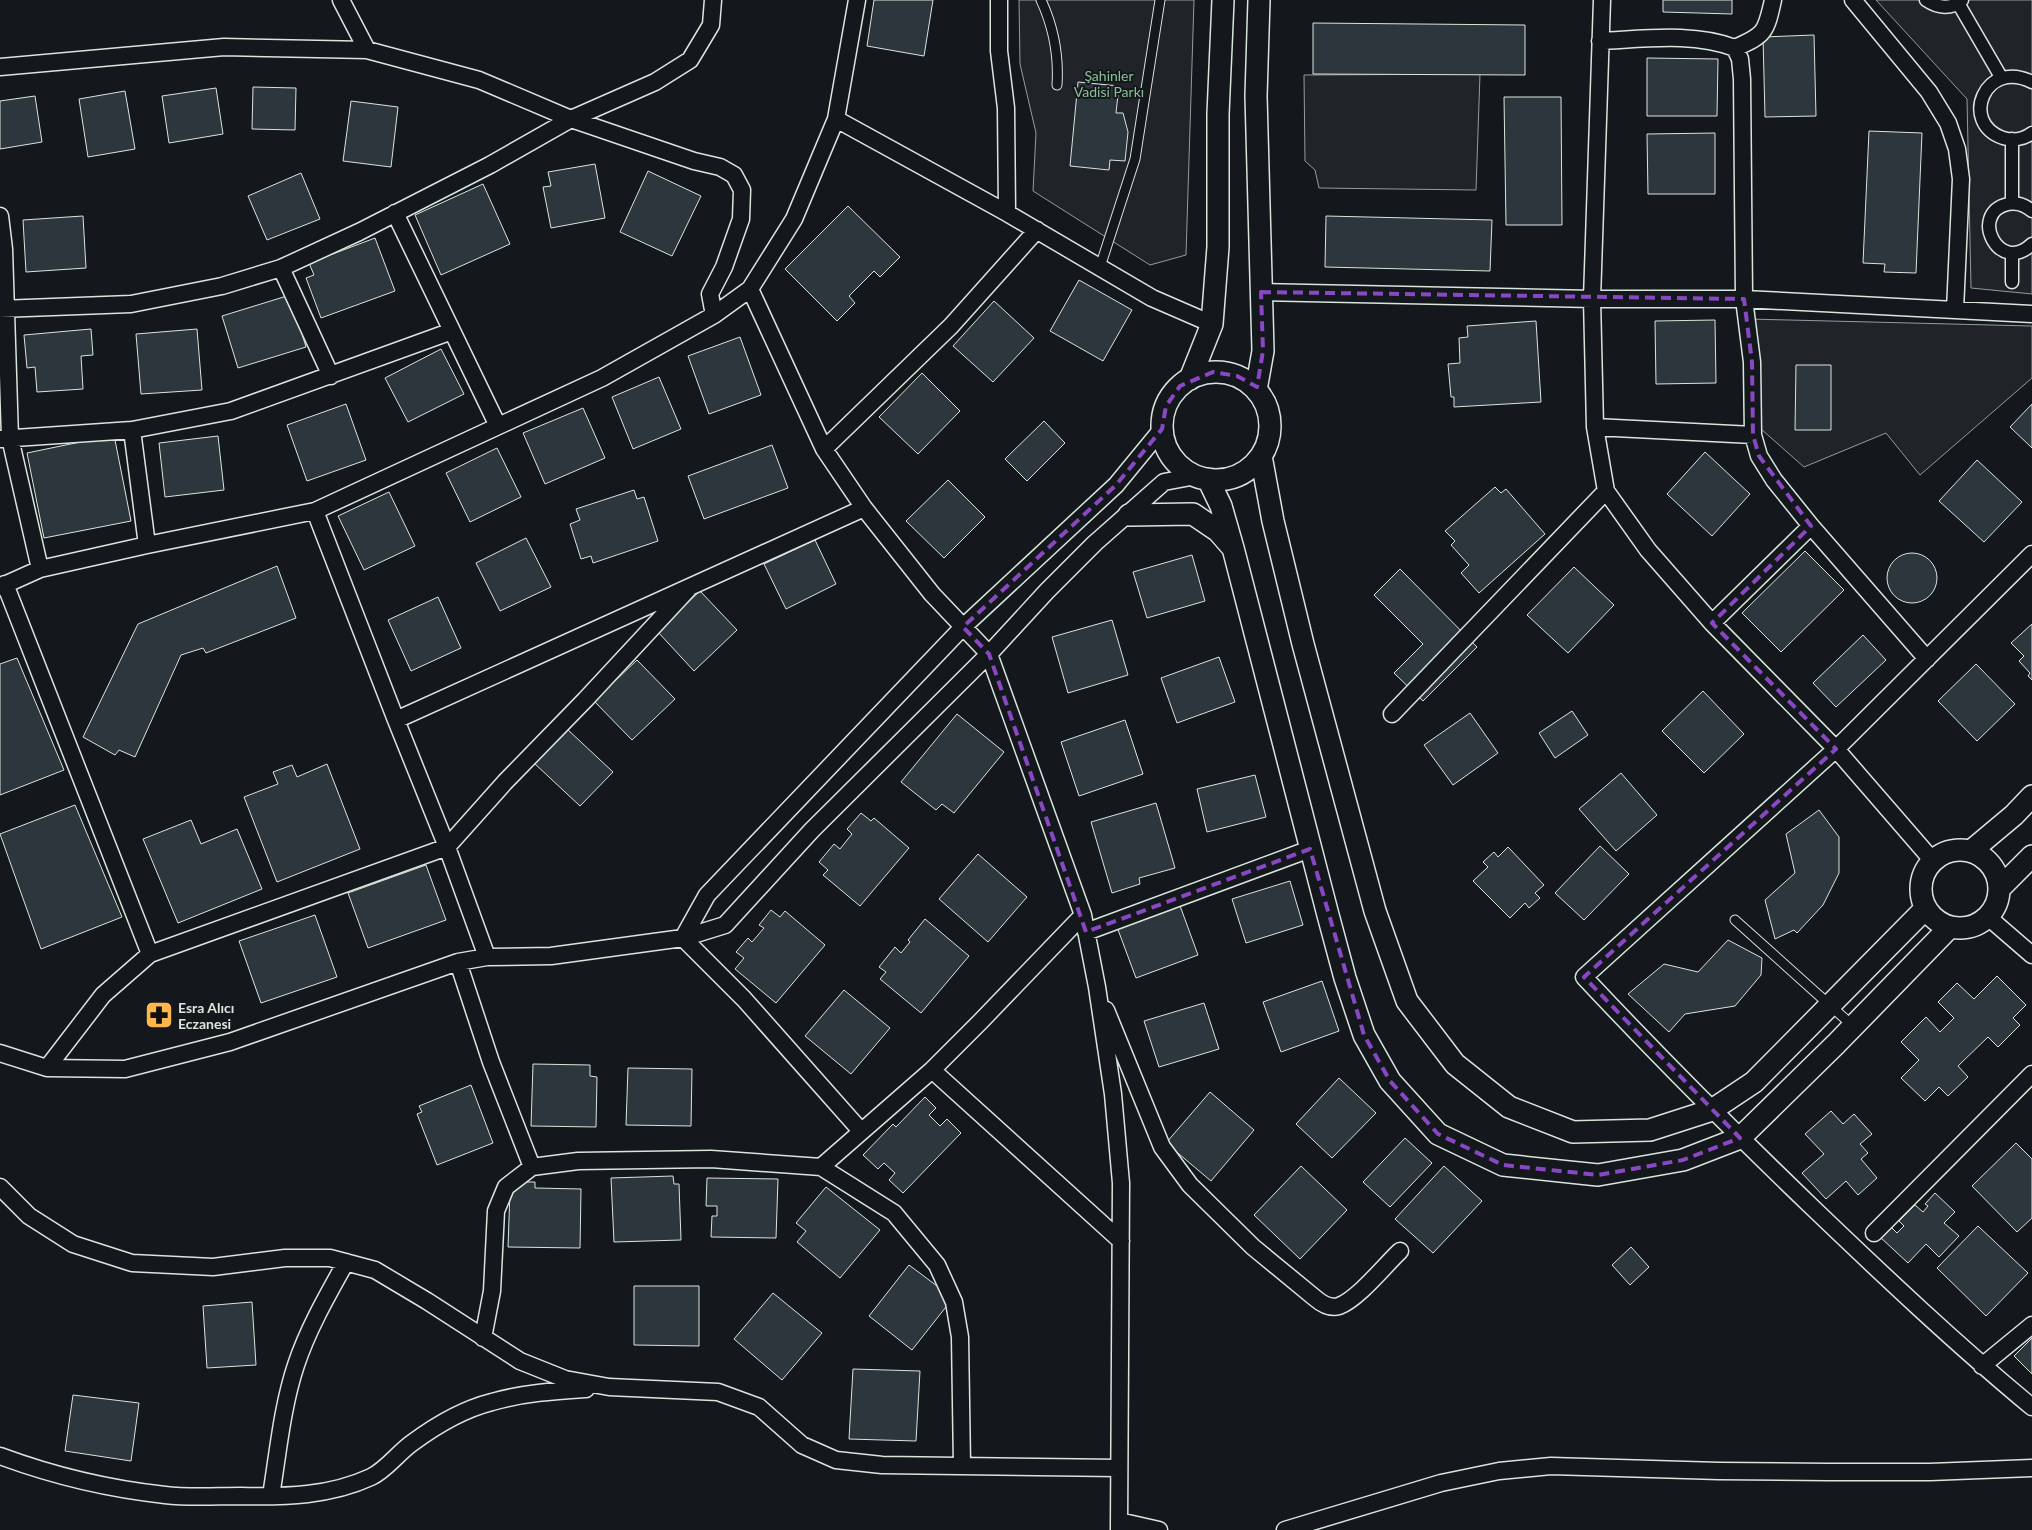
<svg xmlns="http://www.w3.org/2000/svg" width="2032" height="1530" font-family="Lato,sans-serif">
  <style>
    .green { fill: #202428; stroke: #939e99 }
    .building { fill: #2c363c; stroke: #d8e6dc }
    .lines { fill: none; stroke-linecap: round; stroke-linejoin: round }
    .service-casing { stroke: #d8e6dc; stroke-width: 11 }
    .pedestrian-casing { stroke: #d8e6dc; stroke-width: 15 }
    .minor-casing { stroke: #d8e6dc; stroke-width: 19 }
    .tertiary-casing { stroke: #d8e6dc; stroke-width: 24 }
    .service { stroke: #14181c; stroke-width: 9 }
    .pedestrian { stroke: #14181c; stroke-width: 12 }
    .minor { stroke: #14181c; stroke-width: 16 }
    .tertiary { stroke: #14181c; stroke-width: 21 }
    .marked { fill: none; stroke: #8948c3; stroke-width: 4; stroke-dasharray: 10 6; stroke-linejoin: round }
    .labels { text-anchor: middle; dominant-baseline: central; stroke-width: 4; stroke-linejoin: round; paint-order: stroke }
    .park-label { font-size: 14px; fill: #8ac095; stroke: #14181c }
    .poi-label { font-size: 14px; font-weight: bold; fill: #d8e6dc; stroke: #14181c; text-anchor: start }
  </style>
  <rect width="100%" height="100%" fill="#14181c"/>
  <!-- green -->
  <path class="green" d="M1019,0H1194L1186,255L1150,265L1033,191L1036,133L1020,64Z
    M1876,0H2032V294L1971,288L1967,99Z
    M1480,74L1476,190L1319,188L1315,170L1305,161L1304,75Z
    M1748,319L2032,326V378L1920,475L1886,433L1804,467L1752,421Z"/>
  <!-- building -->
  <path class="building" d="M874,0H933L924,56L867,46Z
    M1663,0H1732V14L1663,12Z
    M1313,23L1525,25V75L1313,74Z
    M1814,35L1816,116L1765,117L1763,37Z
    M1647,58L1718,59L1717,116H1647Z
    M1078,82L1119,86L1116,113H1123L1128,132L1125,161L1110,160L1109,170L1070,166Z
    M253,87L296,88L295,130L252,129Z
    M216,88L223,134L169,143L162,96Z
    M125,91L135,149L88,157L79,99Z
    M35,96L42,142L0,149V101Z
    M1504,97H1561L1562,225H1506Z
    M351,101L398,107L391,167L343,161Z
    M1869,131L1922,133L1916,273L1884,272L1885,264L1863,263Z
    M1715,133V194H1648L1647,134Z
    M595,164L605,218L551,228L543,187L551,186L548,172Z
    M648,171L701,196L672,256L620,232Z
    M301,173L320,219L267,240L248,196Z
    M483,184L510,244L441,275L415,215Z
    M848,206L900,257L880,277L874,271L849,296L855,303L837,321L785,269Z
    M83,216L86,268L26,272L23,220Z
    M1326,216L1492,220L1490,271L1325,267Z
    M375,238L395,291L321,318L306,278L314,275L309,263Z
    M1079,280L1132,310L1103,361L1050,331Z
    M290,295L306,347L238,368L222,316Z
    M994,301L1034,338L993,382L953,346Z
    M1715,320L1716,383L1656,384L1655,321Z
    M1536,321L1541,402L1454,407V397H1451L1448,364L1460,363L1459,338L1468,337L1467,326Z
    M91,329L93,355L81,356L83,389L37,392L35,367L27,368L24,335Z
    M197,329L202,390L141,394L136,334Z
    M740,337L761,395L709,414L688,356Z
    M441,349L464,394L408,422L385,378Z
    M1796,365H1831V430H1795Z
    M922,373L960,411L918,454L879,417Z
    M659,377L681,429L633,449L612,397Z
    M346,404L366,460L307,481L287,425Z
    M2032,404V448L2010,427Z
    M583,408L605,458L545,484L523,433Z
    M1044,421L1065,443L1027,481L1005,459Z
    M114,435L131,521L44,538L27,453Z
    M218,436L224,490L165,497L159,443Z
    M772,445L788,488L704,519L688,476Z
    M497,448L521,497L470,522L446,473Z
    M1705,452L1750,494L1712,536L1667,494Z
    M1977,460L2022,502L1984,542L1939,501Z
    M948,480L985,517L944,558L906,521Z
    M1495,487L1501,493L1506,489L1545,534L1479,593L1461,573L1469,565L1451,545L1455,541L1445,531Z
    M634,490L637,499L644,497L658,541L593,563L591,556L581,559L570,524L580,520L576,509Z
    M389,492L415,546L364,570L338,516Z
    M526,538L551,587L500,611L476,563Z
    M815,540L836,584L786,609L764,564Z
    M1805,551L1844,590L1781,652L1742,613Z
    M1887 578a25 25 0 1 1 50 0a25 25 0 1 1-50 0Z
    M1192,555L1205,601L1147,618L1133,572Z
    M277,566L296,618L206,653L203,648L181,655L135,757L119,750L115,755L83,737L138,624Z
    M1574,567L1614,605L1568,653L1527,615Z
    M1400,569L1477,647L1423,701L1394,673L1423,644L1374,595Z
    M700,591L737,630L694,671L657,631Z
    M438,597L461,648L411,671L388,620Z
    M1112,620L1128,675L1068,693L1052,637Z
    M2032,624V680L2028,676L2030,673L2019,661L2024,656L2011,643Z
    M1863,635L1886,660L1836,707L1813,683Z
    M1219,657L1235,702L1177,723L1161,678Z
    M17,658L64,770L0,795V664Z
    M637,660L675,699L632,740L594,701Z
    M1976,664L2015,704L1977,741L1938,701Z
    M1703,691L1744,734L1704,773L1662,731Z
    M1572,711L1588,735L1555,758L1539,733Z
    M1470,713L1498,753L1453,785L1424,745Z
    M957,714L1004,752L954,813L942,804L936,810L901,782Z
    M1125,720L1143,774L1079,796L1061,742Z
    M567,729L613,772L580,806L534,763Z
    M327,764L360,849L277,882L244,797L278,784L273,772L292,765L297,777Z
    M1621,773L1657,815L1616,851L1579,809Z
    M1255,775L1266,817L1207,832L1197,789Z
    M1156,803L1175,868L1139,878L1140,884L1112,893L1091,822Z
    M75,805L122,917L41,949L0,834Z
    M1819,810L1839,837V873L1823,905L1797,933L1794,930L1775,939L1765,900L1795,873L1786,834Z
    M861,813L871,821L874,818L909,848L860,906L823,875L828,870L819,862L834,844L840,849L852,834L847,829Z
    M191,820L201,844L237,829L262,889L178,923L143,839Z
    M1600,846L1629,874L1584,920L1555,893Z
    M1508,847L1544,885L1535,893L1540,898L1529,908L1525,903L1510,918L1473,881L1488,867L1483,862L1494,852L1498,857Z
    M978,854L1027,897L988,942L939,899Z
    M426,865L446,920L368,948L348,893Z
    M1290,881L1303,925L1246,943L1232,899Z
    M1179,903L1198,955L1136,978L1117,927Z
    M771,910L780,917L785,911L825,945L776,1003L735,969L744,958L736,952L748,938L752,942L764,928L759,925Z
    M315,915L337,977L261,1003L239,941Z
    M925,919L969,956L921,1013L880,979L886,972L879,967L895,947L901,953L910,942L908,940Z
    M1728,940L1762,958L1761,975L1735,1006L1685,1014L1669,1032L1628,994L1664,964L1698,972Z
    M1997,976L2026,1005L2013,1018L2020,1025L1998,1047L1988,1037L1958,1066L1968,1077L1948,1096L1939,1087L1925,1101L1901,1078L1919,1060L1901,1042L1926,1017L1940,1032L1954,1018L1938,1002L1957,983L1974,999Z
    M1322,981L1339,1031L1281,1052L1263,1002Z
    M844,990L890,1028L851,1074L805,1036Z
    M1204,1003L1219,1049L1159,1067L1144,1021Z
    M533,1064L590,1065V1076L597,1077L596,1127L531,1126Z
    M628,1068L692,1069L691,1126L626,1125Z
    M1339,1078L1376,1113L1332,1158L1296,1124Z
    M471,1085L493,1143L437,1165L417,1114L422,1112L419,1106Z
    M1210,1092L1254,1130L1211,1181L1166,1143Z
    M925,1097L936,1108L929,1115L940,1126L947,1119L961,1133L903,1193L889,1180L895,1173L884,1163L878,1169L863,1155L893,1124L896,1127Z
    M1831,1111L1843,1124L1854,1114L1872,1134L1860,1144L1868,1153L1861,1159L1877,1178L1858,1195L1846,1181L1826,1199L1802,1173L1824,1154L1805,1134Z
    M1405,1138L1432,1163L1390,1207L1363,1182Z
    M2016,1143L2032,1159V1218L2017,1232L1972,1186Z
    M1301,1166L1347,1210L1300,1259L1254,1215Z
    M1444,1166L1482,1201L1433,1253L1395,1219Z
    M673,1176L674,1184H679L681,1240L614,1242L611,1178Z
    M707,1178L778,1179L776,1238L711,1237L712,1216H717V1206H706Z
    M515,1182H535V1188L581,1189L580,1248L508,1247L510,1191H515Z
    M826,1187L880,1230L840,1278L797,1242L806,1231L796,1223Z
    M1935,1193L1955,1212L1944,1223L1959,1236L1939,1257L1926,1244L1908,1263L1880,1237L1891,1227L1897,1233L1904,1226L1899,1221L1915,1205L1923,1212L1928,1206L1925,1204Z
    M1978,1226L2028,1273L1986,1316L1937,1268Z
    M1631,1247L1649,1267L1630,1285L1612,1265Z
    M909,1265L953,1298L912,1350L869,1316Z
    M634,1286H699V1346L634,1345Z
    M773,1293L822,1333L782,1380L734,1339Z
    M252,1302L256,1365L207,1368L203,1306Z
    M2032,1338V1374L2014,1356Z
    M853,1369L920,1371L916,1441L849,1439Z
    M73,1395L139,1403L131,1461L65,1451Z"/>
  <g class="lines">
    <!-- service casing -->
    <g class="service-casing">
      <path id="service" d="M1041,0C1054,28 1059,54 1057,85
        M1100,267L1135,159L1160,0
        M1735,920L1853,1026"/>
    </g>
    <!-- pedestrian casing -->
    <g class="pedestrian-casing">
      <path id="pedestrian" d="M1926,0C1938,8 1951,10 1962,0
        M1958,3L2001,77
        M2032,82C1985,58 1959,123 2003,138C2013,141 2024,139 2032,133
        M2012,139V203
        M2032,211C2025,205 2017,202 2008,204C1968,213 1999,276 2032,244
        M2012,253V282"/>
    </g>
    <!-- minor casing -->
    <g class="minor-casing">
      <path id="minor" d="M341,0L367,50
        M999,0V51L1006,108L1007,213
        M1602,0L1592,299L1595,427L1606,491L1648,550L1712,623L1836,749L1933,861
        M1853,0L1929,92L1948,123L1957,149L1961,179L1955,310
        M1600,41C1644,39 1694,32 1735,48L1740,59L1742,79L1744,299L1752,362L1753,435L1759,456L1774,480L1811,526L1927,659
        M1735,48C1765,35 1766,32 1773,0
        M0,67L224,47L367,50L479,80L571,119L694,161L720,167L734,175L742,190L741,219L724,267L710,294L714,315
        M836,119L1007,213L1152,298L1212,324
        M395,213L498,426
        M0,216L4,249L10,438L40,569
        M281,268L331,376
        M750,289L824,449L864,508L932,594L989,654L1083,915L1097,987L1113,1094L1121,1183L1119,1530
        M1261,292L1592,299H1744L2032,314
        M0,309L131,304L222,286L281,268L359,232L490,165L571,119L655,82L690,60L711,25L713,0
        M1595,427L1753,435
        M132,430L147,545
        M0,439L132,430L231,411L452,331
        M824,449L951,326L1037,230
        M315,511L396,720L447,847L487,957
        M2032,554L1836,749L1584,977C1658,1056 1735,1133 1813,1208C1884,1276 1956,1344 2032,1407
        M5,584L150,954
        M0,587L40,569L147,545L315,511L602,378L714,315L750,289L794,219L836,119L857,0
        M1712,623L1811,526
        M1392,714L1606,491
        M396,720L864,508
        M1988,917L2032,955
        M1086,932L1310,849
        M683,938L707,895L963,627L1116,485L1162,429
        M683,938L744,999L861,1131
        M458,962L491,1062L532,1167
        M1106,1010L1162,1147L1190,1185L1253,1247L1315,1298C1322,1304 1330,1309 1339,1306C1358,1299 1385,1265 1400,1251
        M0,1053L47,1068L125,1069L230,1042L458,962L487,957L551,956L683,938L725,925L812,830L989,654L1047,591L1095,543L1164,482L1196,476
        M47,1068L103,995L150,954L447,847L505,782L585,700L690,587
        M932,1070L1121,1241
        M821,1167L932,1070L981,1021L1083,915
        M0,1187L29,1216L73,1244L132,1263L213,1267L285,1258H330L375,1270L427,1301L520,1361L565,1379L609,1387L718,1392L759,1407L802,1445L836,1460L882,1465L1119,1468
        M1874,1233L2032,1074
        M483,1338L492,1291L496,1211L506,1187L532,1167L578,1161L711,1159L821,1167L894,1213L937,1265L954,1302L960,1337L962,1466
        M1982,1366L2032,1325
        M0,1456C54,1476 109,1489 165,1495C190,1498 216,1496 241,1496C286,1497 330,1496 371,1477C386,1470 398,1453 412,1443C435,1426 464,1409 492,1402C523,1393 555,1391 586,1389
        M271,1496C278,1453 282,1407 296,1365C308,1329 327,1296 346,1262
        M1119,1521L1159,1530
        M1285,1530L1441,1483L1499,1471L1551,1466L1719,1471L1828,1472H1930L2032,1468"/>
    </g>
    <!-- tertiary casing -->
    <g class="tertiary-casing">
      <path id="tertiary" d="M1162 426a54 54 0 1 1 108 0a54 54 0 1 1-108 0Z
        M1190,379L1212,324L1218,247V114L1223,0
        M1256,390L1263,351L1256,96L1259,0
        M1261,456L1273,521L1303,644L1375,911L1407,1001L1455,1064L1509,1107L1573,1132L1650,1130L1712,1110L1754,1082L1926,908
        M1208,479L1221,506L1233,548L1328,915L1345,978L1364,1035L1390,1081L1438,1134L1503,1165L1598,1175L1683,1160L1740,1138L1836,1044L1950,927
        M1129,515L1193,514L1218,531L1231,546
        M1921 889a39 39 0 1 1 78 0a39 39 0 1 1-78 0Z
        M1971,851L2014,815L2032,796
        M1999,889L2032,856"/>
    </g>
    <!-- service -->
    <use href="#service" class="service"/>
    <!-- pedestrian -->
    <use href="#pedestrian" class="pedestrian"/>
    <!-- minor -->
    <use href="#minor" class="minor"/>
    <!-- tertiary -->
    <use href="#tertiary" class="tertiary"/>
  </g>
  <!-- marked area -->
  <path class="marked" d="M1261,292L1744,299L1752,362L1753,435L1759,456L1811,526L1712,623L1836,749L1584,977L1740,1138L1683,1160L1598,1175L1503,1165L1438,1134L1390,1081L1364,1035L1310,849L1086,932L989,654L963,627L1116,485L1162,429L1166,406L1180,386L1213,372L1237,376L1257,387L1263,351Z"/>
  <!-- icons -->
  <defs>
    <g id="pharmacy-square" transform="scale(1.4375)"><rect x="-9" y="-9" width="18" height="18" rx="4" fill="#ffb74d" stroke="#14181c"/><path d="M-2-6h4v4h4v4h-4v4h-4v-4h-4v-4h4Z" fill="#111"/></g>
  </defs>
  <g fill-rule="evenodd">
    <use href="#pharmacy-square" x="159" y="1015"/>
  </g>
  <g class="labels">
    <!-- park labels -->
    <g class="park-label">
      <text x="1109" y="75">Şahinler<tspan x="1109" dy="16">Vadisi Parkı</tspan></text>
    </g>
    <!-- poi labels -->
    <g class="poi-label">
      <text x="178" y="1007">Esra Alıcı<tspan x="178" dy="16">Eczanesi</tspan></text>
    </g>
  </g>
</svg>
